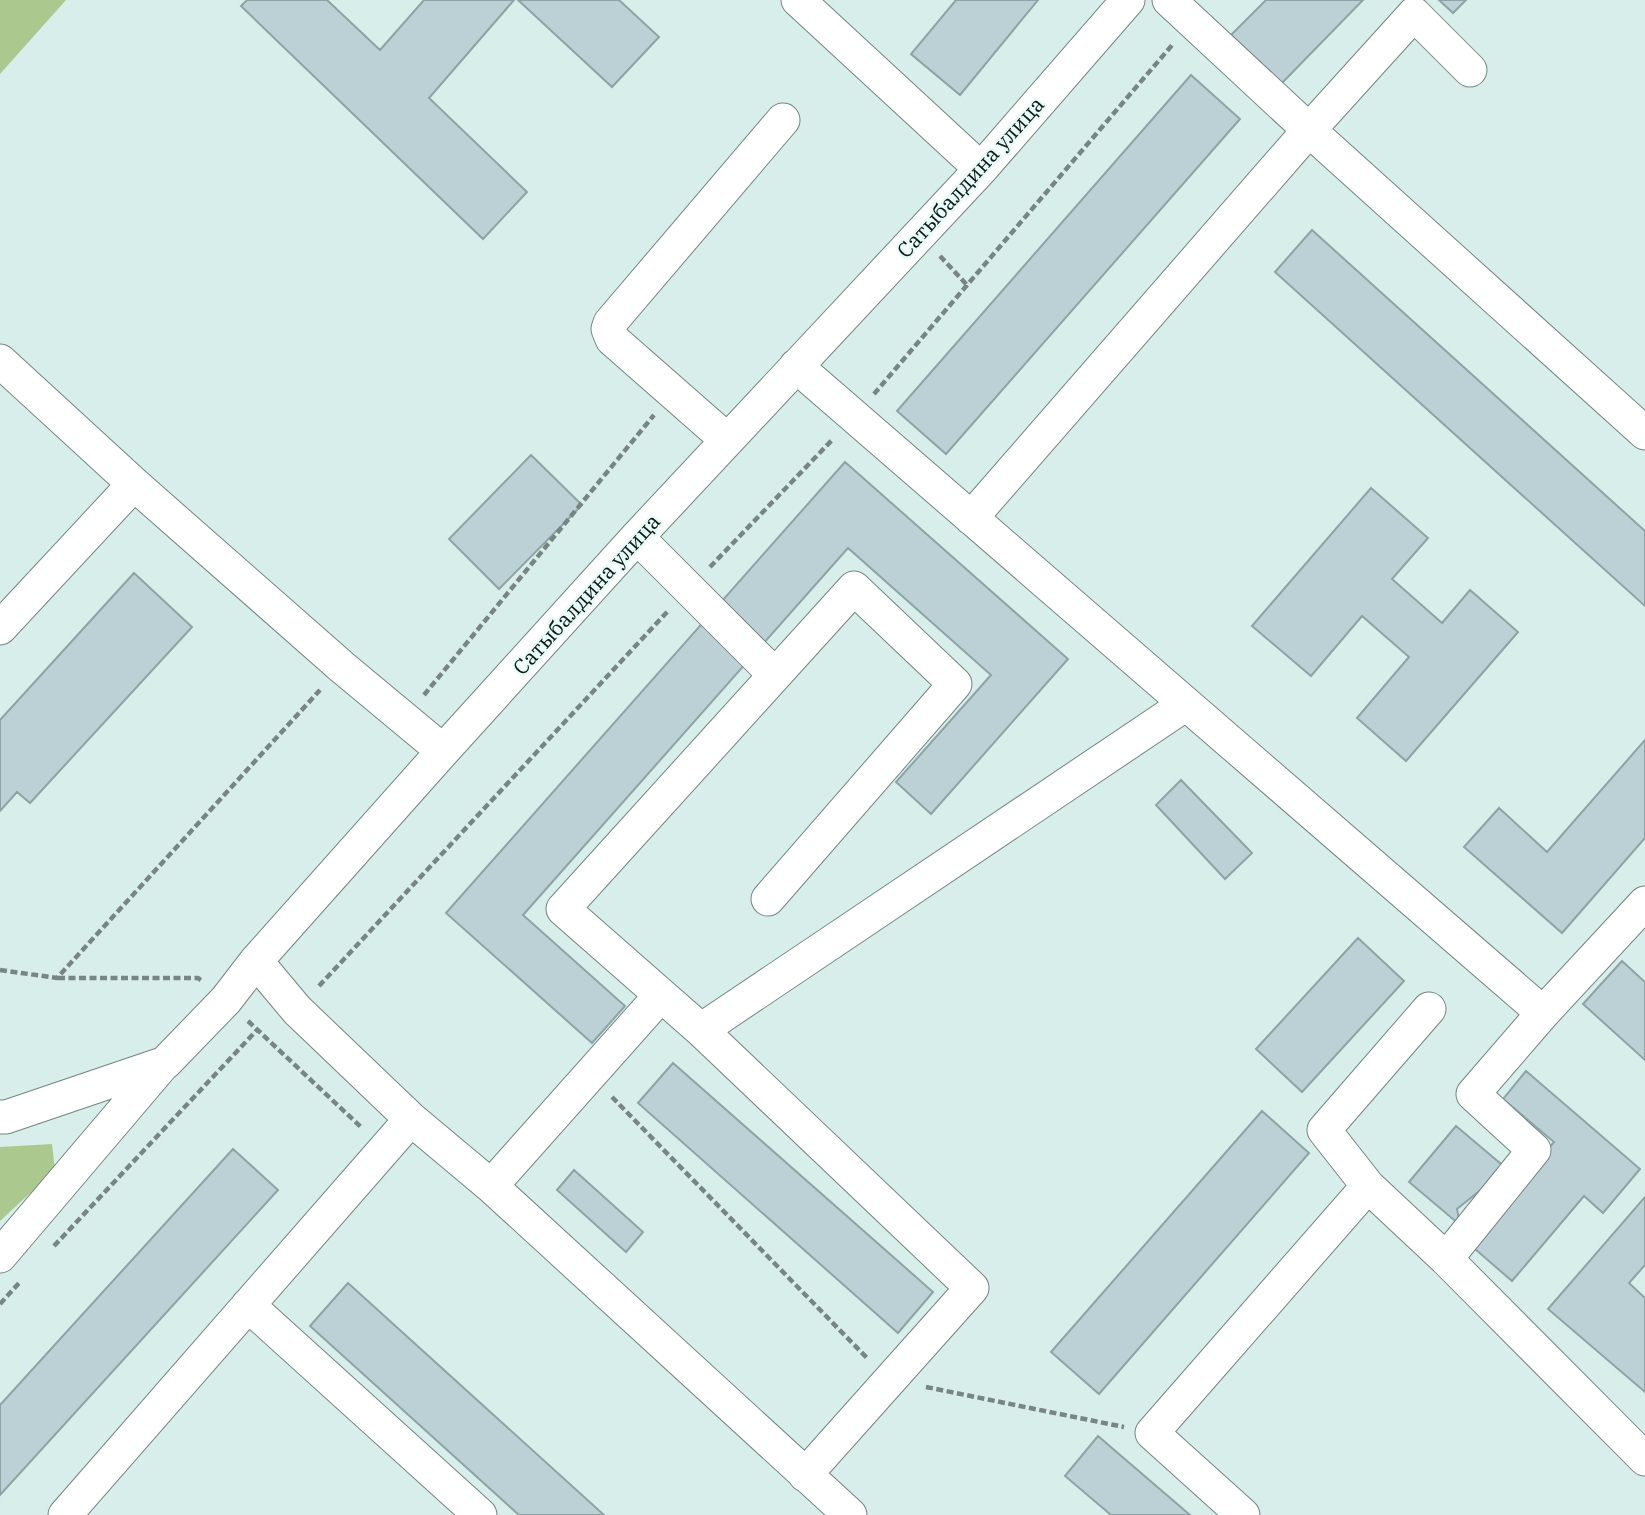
<svg xmlns="http://www.w3.org/2000/svg" width="1645" height="1515" font-family="'IBM Plex Serif',serif">
  <style>
    .green { fill: #abc98f }
    .building { fill: #bcd1d5; stroke: #8ea3a6; stroke-width: 2 }
    .lines { fill: none; stroke-linecap: round; stroke-linejoin: round }
    .minor-casing { stroke: #728682; stroke-width: 35 }
    .path { stroke: #778583; stroke-width: 4.5; stroke-dasharray: 7 3.5; stroke-linecap: butt }
    .minor { stroke: #fff; stroke-width: 33 }
    .labels { text-anchor: middle; dominant-baseline: central; stroke-width: 5; stroke-linejoin: round; paint-order: stroke }
    .street-label { font-size: 21px; fill: #0f1615; stroke: #e6fcf7 }
  </style>
  <rect width="100%" height="100%" fill="#d8eeea"/>
  <!-- green -->
  <path class="green" d="M0,0H66L0,74Z
    M52,1144L55,1170L0,1221V1147Z"/>
  <!-- building -->
  <path class="building" d="M247,0H327L380,50L424,0H514L429,98L527,192L483,239L241,6Z
    M518,0H619L659,37L612,87Z
    M956,0H1038L960,95L911,54Z
    M1266,0H1363L1281,84L1231,35Z
    M1439,0H1466L1453,13Z
    M1191,75L1240,119L946,454L897,411Z
    M1312,230L1645,531V606L1275,272Z
    M531,455L582,505L499,589L449,539Z
    M845,462L1068,659L931,814L896,782L991,675L848,548L523,915L625,1006L592,1043L446,913Z
    M1371,488L1428,538L1392,579L1442,623L1470,590L1518,632L1406,761L1357,718L1409,657L1362,616L1311,676L1252,626Z
    M134,573L192,627L30,803L17,792L0,811V720Z
    M1645,740V838L1562,933L1464,847L1499,808L1547,852Z
    M1181,780L1252,853L1225,879L1156,805Z
    M1358,938L1404,981L1302,1092L1256,1049Z
    M1622,961L1645,982V1060L1583,1004Z
    M673,1063L933,1292L898,1333L638,1103Z
    M1526,1071L1640,1169L1603,1213L1584,1196L1512,1281L1468,1243L1554,1142L1503,1099Z
    M1262,1111L1309,1153L1099,1394L1051,1352Z
    M1456,1126L1507,1169L1457,1209L1460,1225L1409,1182Z
    M233,1149L278,1190L0,1495V1405Z
    M574,1170L643,1232L626,1252L557,1190Z
    M1645,1197V1265L1629,1283L1645,1298V1392L1548,1309Z
    M348,1283L604,1515H519L310,1326Z
    M1098,1436L1190,1515H1111L1065,1476Z"/>
  <g class="lines">
    <!-- minor casing -->
    <g class="minor-casing">
      <path id="minor" d="M798,0L981,169
        M1169,0L1309,130L1414,14L1470,70
        M0,361L134,484
        M796,366L1543,1013L1645,903
        M727,440L612,339L608,329L610,323L783,120
        M971,518L1309,130L1645,433
        M637,537L774,674
        M0,628L134,484L342,667L443,751
        M256,961L297,1010L411,1119L491,1186L850,1515
        M661,995L701,1030L972,1288L805,1475
        M1543,1013L1473,1094L1534,1150L1446,1259L1645,1459
        M701,1030L1186,704
        M0,1117H6L165,1063L226,1000L256,961L443,751L637,537L981,169L1128,0
        M491,1186L661,995L563,909L854,588L955,684L768,899
        M1368,1186L1324,1130L1429,1009
        M0,1256L164,1063
        M248,1305L480,1515
        M65,1515L411,1119
        M1243,1515L1152,1433L1368,1186L1446,1259"/>
    </g>
    <!-- path -->
    <path class="path" d="M940,256L967,285
      M874,394L1173,44
      M710,567L833,439
      M424,695L654,415
      M0,970L57,978L320,690
      M58,978H198L202,981
      M319,986L668,611
      M248,1021L362,1128
      M612,1097L868,1359
      M54,1246L257,1030
      M0,1304L19,1283
      M926,1387L1124,1427"/>
    <!-- minor -->
    <use href="#minor" class="minor"/>
  </g>
  <g class="labels">
    <!-- street labels -->
    <g class="street-label">
      <text transform="translate(970 177) rotate(-48)">Сатыбалдина улица</text>
      <text transform="translate(586 594) rotate(-48)">Сатыбалдина улица</text>
    </g>
  </g>
</svg>
